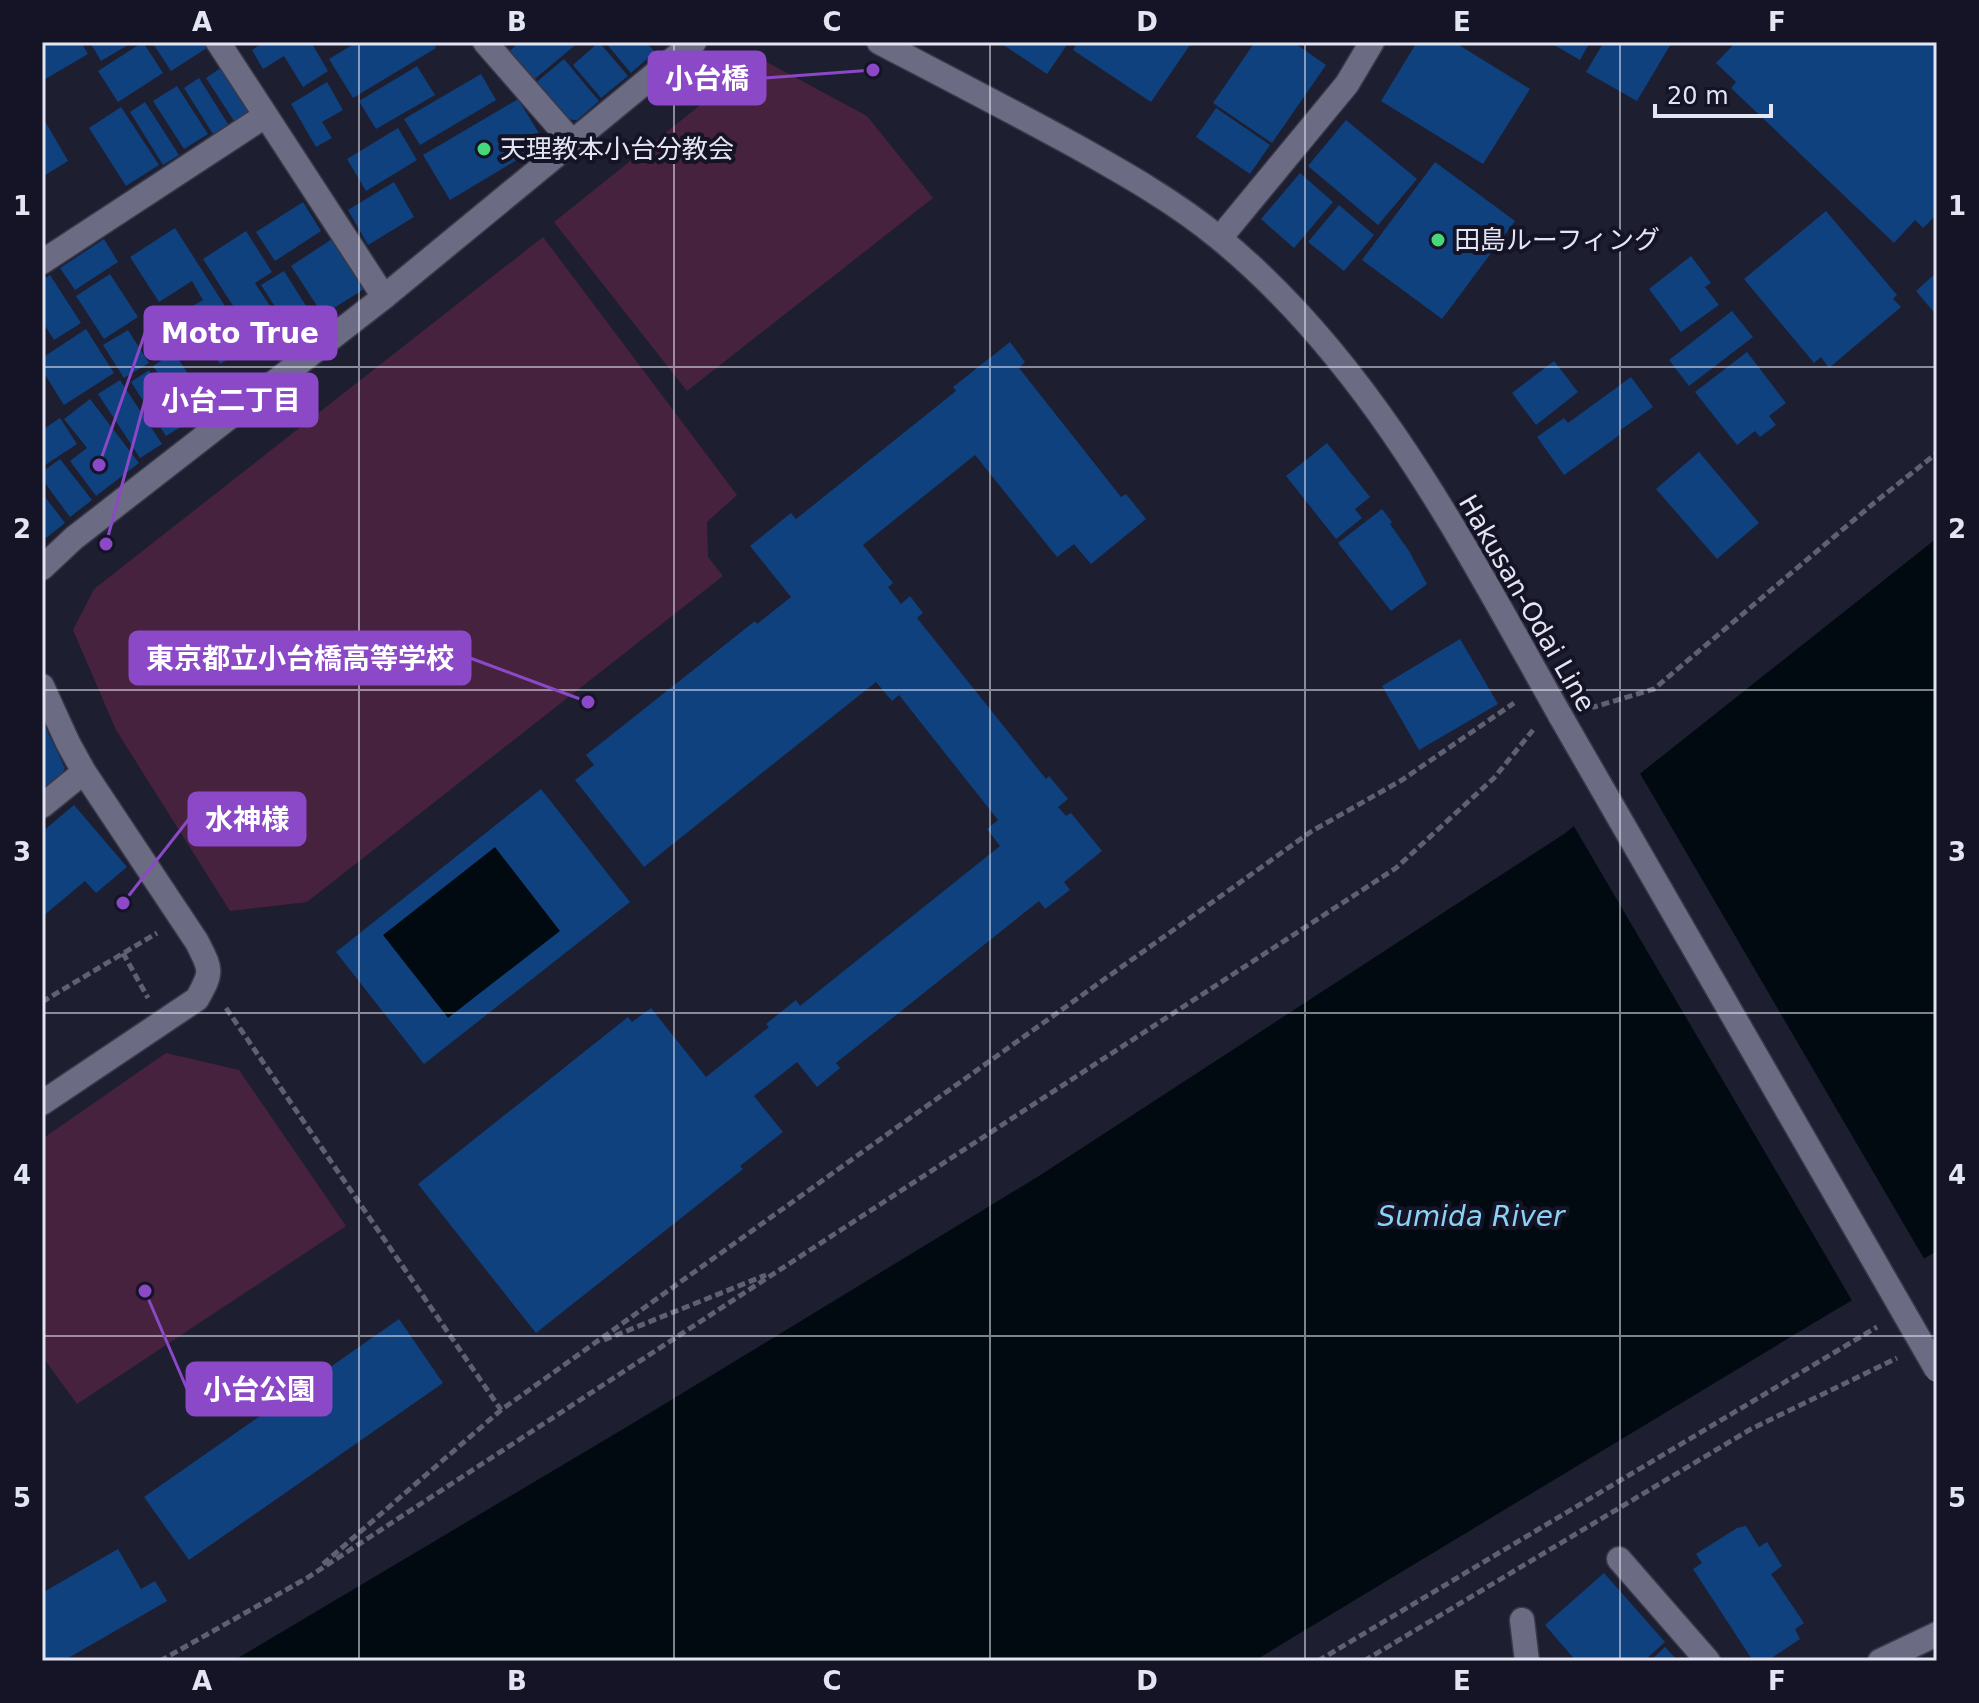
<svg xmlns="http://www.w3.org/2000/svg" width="1979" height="1703" font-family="'DejaVu Sans','Noto Sans JP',sans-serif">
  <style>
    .green { fill: #47223f }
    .water { fill: #010a10 }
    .pier { fill: #1d1e30 }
    .building { fill: #0f417e; fill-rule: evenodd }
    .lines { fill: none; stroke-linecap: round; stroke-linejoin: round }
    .lane-casing { stroke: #383848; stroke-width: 27 }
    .street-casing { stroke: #383848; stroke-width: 27 }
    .secondary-casing { stroke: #383848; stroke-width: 27 }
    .path { stroke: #5f6071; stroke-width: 5; stroke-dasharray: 8 4; stroke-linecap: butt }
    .lane { stroke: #6b6c83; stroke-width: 24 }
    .street { stroke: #6b6c83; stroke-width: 24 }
    .secondary { stroke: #6b6c83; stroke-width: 24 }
    .secondary-bridge-casing { stroke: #383848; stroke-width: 27; stroke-linecap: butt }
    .secondary-bridge { stroke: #6b6c83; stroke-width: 24 }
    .grid { fill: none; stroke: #e4e5f2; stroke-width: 2; stroke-opacity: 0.55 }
    .poi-dot { fill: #45d77a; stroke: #141426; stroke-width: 3 }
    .labels { text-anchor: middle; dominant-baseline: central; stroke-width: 8; stroke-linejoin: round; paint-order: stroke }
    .poi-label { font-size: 26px; fill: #e4e5f2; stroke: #141426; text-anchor: start }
    .street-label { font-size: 26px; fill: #e4e5f2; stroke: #141426 }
    .water-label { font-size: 28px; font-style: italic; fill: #8ad3f6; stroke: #141426 }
    .leader { fill: none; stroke: #8b48c7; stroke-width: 3 }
    .callout-dot { fill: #8b48c7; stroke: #141426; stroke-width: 3 }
    .callout { fill: #8b48c7; stroke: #8b48c7; stroke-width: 3 }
    .callout-label { font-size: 28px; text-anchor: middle; font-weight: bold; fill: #fff }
    .neatline { fill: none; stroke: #e4e5f2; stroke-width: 3 }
    .grid-label { font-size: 26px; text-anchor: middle; font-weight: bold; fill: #e4e5f2 }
  </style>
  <rect width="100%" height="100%" fill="#1d1e30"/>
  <!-- green -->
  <path class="green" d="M759,58L867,116L933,198L687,391L554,222Z
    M543,237L737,495L707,522L708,557L723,576L307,902L230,911L116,730L73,630L94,589Z
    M166,1053L239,1070L346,1226L77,1404L42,1356V1139Z"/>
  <!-- water -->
  <path class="water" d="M1937,538V1251L1837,1309L1254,1661H233L630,1425L1039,1176L1564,834Z
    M495,847L560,931L448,1018L383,935Z"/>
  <!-- pier -->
  <path class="pier" d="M1638,770L1926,1262L1854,1304L1572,823Z"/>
  <!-- building -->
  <path class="building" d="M42,42H81L88,54L42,81Z
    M90,42H133L101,61Z
    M143,42L163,73L118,102L98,71Z
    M152,42H208L210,46L171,71Z
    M264,42H311L328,71L303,87L284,56L263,69L252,50Z
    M357,42H433L436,48L353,98L329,59Z
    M520,42H579L531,82L506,54Z
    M599,42L628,76L601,98L573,65Z
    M605,42H646L655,52L631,73Z
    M999,42H1069L1047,74Z
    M1078,42H1192L1151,102L1073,50Z
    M1255,42H1293L1326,65L1272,143L1213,103Z
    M1417,42H1454L1530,89L1483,164L1381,101Z
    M1549,42H1590L1580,60Z
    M1604,42H1672L1637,101L1586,72Z
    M1736,42H1937V214L1923,228L1915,220L1894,243L1731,88L1736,82L1716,63Z
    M564,59L599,101L577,120L562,119L533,85Z
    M417,66L435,95L376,129L359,101Z
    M222,67L251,111L234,121L206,78Z
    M481,74L496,100L420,145L404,119Z
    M199,78L228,124L213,134L184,88Z
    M327,82L343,110L322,122L332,138L316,147L291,104Z
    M177,86L208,134L184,149L153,101Z
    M518,99L545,143L450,200L423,155Z
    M145,102L179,155L163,165L130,112Z
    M121,107L159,165L126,186L89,128Z
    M1216,108L1270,145L1250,174L1196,137Z
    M42,116L68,161L42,177Z
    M1346,120L1417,179L1378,225L1308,166Z
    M398,128L417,160L366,191L347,159Z
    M1435,162L1515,221L1442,319L1362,260Z
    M1300,173L1333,202L1294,248L1261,219Z
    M394,182L414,217L368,245L348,210Z
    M303,202L321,231L275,261L256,232Z
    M1339,205L1374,235L1344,271L1308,242Z
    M1826,211L1897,295L1893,299L1901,307L1829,368L1821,357L1814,363L1744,279Z
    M175,228L250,345L220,364L186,310L203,300L192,281L159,302L130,257Z
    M246,231L272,272L255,283L281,323L255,340L203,259Z
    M104,239L118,262L75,290L60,268Z
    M332,239L364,289L323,315L291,266Z
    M1691,256L1711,283L1705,287L1719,305L1681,332L1649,289Z
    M284,271L322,331L300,345L261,285Z
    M1937,272V316L1916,291Z
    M110,274L138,317L104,339L76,296Z
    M50,275L81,323L54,340L42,321V280Z
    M1732,311L1753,337L1689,386L1669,360Z
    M86,329L114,373L64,405L42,370V358Z
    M128,330L149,363L124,378L103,345Z
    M1010,342L1025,362L1019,368L1121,497L1126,494L1146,519L1091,564L1074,544L1057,557L975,455L863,545L893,583L888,587L901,604L910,596L923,613L917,618L1046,779L1049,776L1068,799L1058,807L1066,816L1071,813L1102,851L1064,882L1070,890L1045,909L1039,901L836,1063L840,1068L817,1087L797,1062L754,1096L783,1132L740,1166L743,1169L536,1333L418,1184L628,1017L632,1022L651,1008L706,1077L769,1027L766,1024L796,1000L800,1006L1000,846L987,829L998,820L899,695L892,701L876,682L644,867L575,780L594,765L586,755L755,621L757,624L791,597L750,546L791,513L796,519L956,391L953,387Z
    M174,352L211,410L190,423L153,366Z
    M1747,352L1786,403L1769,416L1776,425L1760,437L1755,431L1737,445L1695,392Z
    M1554,361L1578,392L1536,425L1512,393Z
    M149,370L184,425L166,436L131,382Z
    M1631,377L1653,407L1619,431L1621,434L1564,475L1537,437L1564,418L1568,423Z
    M120,380L162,444L140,458L98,394Z
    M90,399L139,463L96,496L70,461L87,448L64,419Z
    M60,418L77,444L42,467V430Z
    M1327,443L1370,497L1355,509L1362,518L1336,539L1286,476Z
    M1699,452L1759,523L1717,559L1656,489Z
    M60,459L92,500L70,517L42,479V472Z
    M42,493L65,523L46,538L42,533Z
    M1382,509L1392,522L1390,524L1409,551L1427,584L1391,611L1338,543Z
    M1460,639L1498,704L1419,750L1382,686Z
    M42,720L65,768L58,782L42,794Z
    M541,789L630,902L424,1064L336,952ZM495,847L560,931L448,1018L383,935Z
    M74,805L127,867L96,893L85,881L42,917V832Z
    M399,1319L443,1383L189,1560L144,1497Z
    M1746,1526L1759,1547L1767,1542L1782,1566L1771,1574L1804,1623L1795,1629L1800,1639L1767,1661H1753L1693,1569L1702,1563L1696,1554L1737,1528Z
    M118,1549L141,1589L155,1581L167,1601L63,1661H42V1593Z
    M1604,1573L1665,1642L1644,1661H1576L1545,1625Z
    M1665,1647L1678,1661H1650Z"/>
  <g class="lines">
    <!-- lane casing -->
    <g class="lane-casing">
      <path id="lane" d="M485,42L573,143
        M42,262L265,116
        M42,806L84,772"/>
    </g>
    <!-- street casing -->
    <g class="street-casing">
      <path id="street" d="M218,42L384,297
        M1220,238L1347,84L1372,42
        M1619,1559L1708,1661
        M1522,1620L1527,1661
        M1880,1661L1937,1634"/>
    </g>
    <!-- secondary casing -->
    <g class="secondary-casing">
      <path id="secondary" d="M879,42C944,76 1008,109 1072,144C1122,172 1174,201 1219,238C1373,364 1465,547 1561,717
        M42,568L74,538L384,297L694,42
        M42,686L68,743L84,772L197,942C211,970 213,971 197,999L42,1103"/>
    </g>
    <!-- path -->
    <path class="path" d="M1590,706L1594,707L1654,689L1874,503L1937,453
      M123,953L148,998
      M42,1002L157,933
      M226,1008L501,1410
      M604,1340L766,1275
      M323,1564L501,1410L1312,831L1402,780L1514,703
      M160,1661L307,1578L1396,868L1494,778L1533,730
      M1318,1661L1877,1327
      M1364,1661L1751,1429L1897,1358"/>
    <!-- lane -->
    <use href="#lane" class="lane"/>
    <!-- street -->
    <use href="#street" class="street"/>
    <!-- secondary -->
    <use href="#secondary" class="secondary"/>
    <!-- secondary-bridge casing -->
    <g class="secondary-bridge-casing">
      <path id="secondary-bridge" d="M1561,717L1937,1370"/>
    </g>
    <!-- secondary-bridge -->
    <use href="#secondary-bridge" class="secondary-bridge"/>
  </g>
  <!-- grid -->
  <path class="grid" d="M359,42V1661M674,42V1661M990,42V1661M1305,42V1661M1620,42V1661M42,367H1937M42,690H1937M42,1013H1937M42,1336H1937"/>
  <!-- markers -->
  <g class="poi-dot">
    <circle cx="484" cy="149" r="8"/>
    <circle cx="1438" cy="240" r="8"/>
  </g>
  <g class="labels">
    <!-- poi labels -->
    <g class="poi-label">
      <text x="500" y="149">天理教本小台分教会</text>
      <text x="1454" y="240">田島ルーフィング</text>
    </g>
    <!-- street labels -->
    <g class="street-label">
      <text transform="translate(1527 603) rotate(60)">Hakusan-Odai Line</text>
    </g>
    <!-- water labels -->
    <g class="water-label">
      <text x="1471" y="1216">Sumida River</text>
    </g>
  </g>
  <!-- callouts -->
  <path class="leader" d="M873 70L765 78M99 465L145 333M106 544L145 400M588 702L470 658M123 903L189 819M145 1291L187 1389"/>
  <g class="callout-dot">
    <circle cx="873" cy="70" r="8"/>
    <circle cx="99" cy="465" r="8"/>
    <circle cx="106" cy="544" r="8"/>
    <circle cx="588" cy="702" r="8"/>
    <circle cx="123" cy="903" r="8"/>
    <circle cx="145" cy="1291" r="8"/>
  </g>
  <g class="callout">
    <rect x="649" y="52" width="116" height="52" rx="8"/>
    <rect x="145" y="307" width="191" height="52" rx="8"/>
    <rect x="145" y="374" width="172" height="52" rx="8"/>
    <rect x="130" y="632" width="340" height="52" rx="8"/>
    <rect x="189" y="793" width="116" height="52" rx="8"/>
    <rect x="187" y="1363" width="144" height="52" rx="8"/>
  </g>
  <g class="callout-label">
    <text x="707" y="88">小台橋</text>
    <text x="240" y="343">Moto True</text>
    <text x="231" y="410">小台二丁目</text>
    <text x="300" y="668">東京都立小台橋高等学校</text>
    <text x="247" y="829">水神様</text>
    <text x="259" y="1399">小台公園</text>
  </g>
  <!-- border -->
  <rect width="1979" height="1703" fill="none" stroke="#141426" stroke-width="88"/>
  <!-- scale -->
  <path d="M1655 104v12h116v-12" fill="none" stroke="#e4e5f2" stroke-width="4"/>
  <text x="1667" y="104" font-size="24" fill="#e4e5f2" stroke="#141426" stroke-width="6" paint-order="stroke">20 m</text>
  <rect x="44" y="44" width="1891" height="1615" class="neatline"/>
  <g class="grid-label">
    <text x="202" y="31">A</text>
    <text x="517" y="31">B</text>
    <text x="832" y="31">C</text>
    <text x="1147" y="31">D</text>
    <text x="1462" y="31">E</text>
    <text x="1777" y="31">F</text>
    <text x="22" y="215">1</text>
    <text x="1957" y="215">1</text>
    <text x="22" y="538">2</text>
    <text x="1957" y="538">2</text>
    <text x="22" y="861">3</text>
    <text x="1957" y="861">3</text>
    <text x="22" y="1184">4</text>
    <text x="1957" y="1184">4</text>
    <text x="22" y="1507">5</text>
    <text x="1957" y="1507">5</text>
    <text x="202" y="1690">A</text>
    <text x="517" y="1690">B</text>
    <text x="832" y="1690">C</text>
    <text x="1147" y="1690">D</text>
    <text x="1462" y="1690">E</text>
    <text x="1777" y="1690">F</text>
  </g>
</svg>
